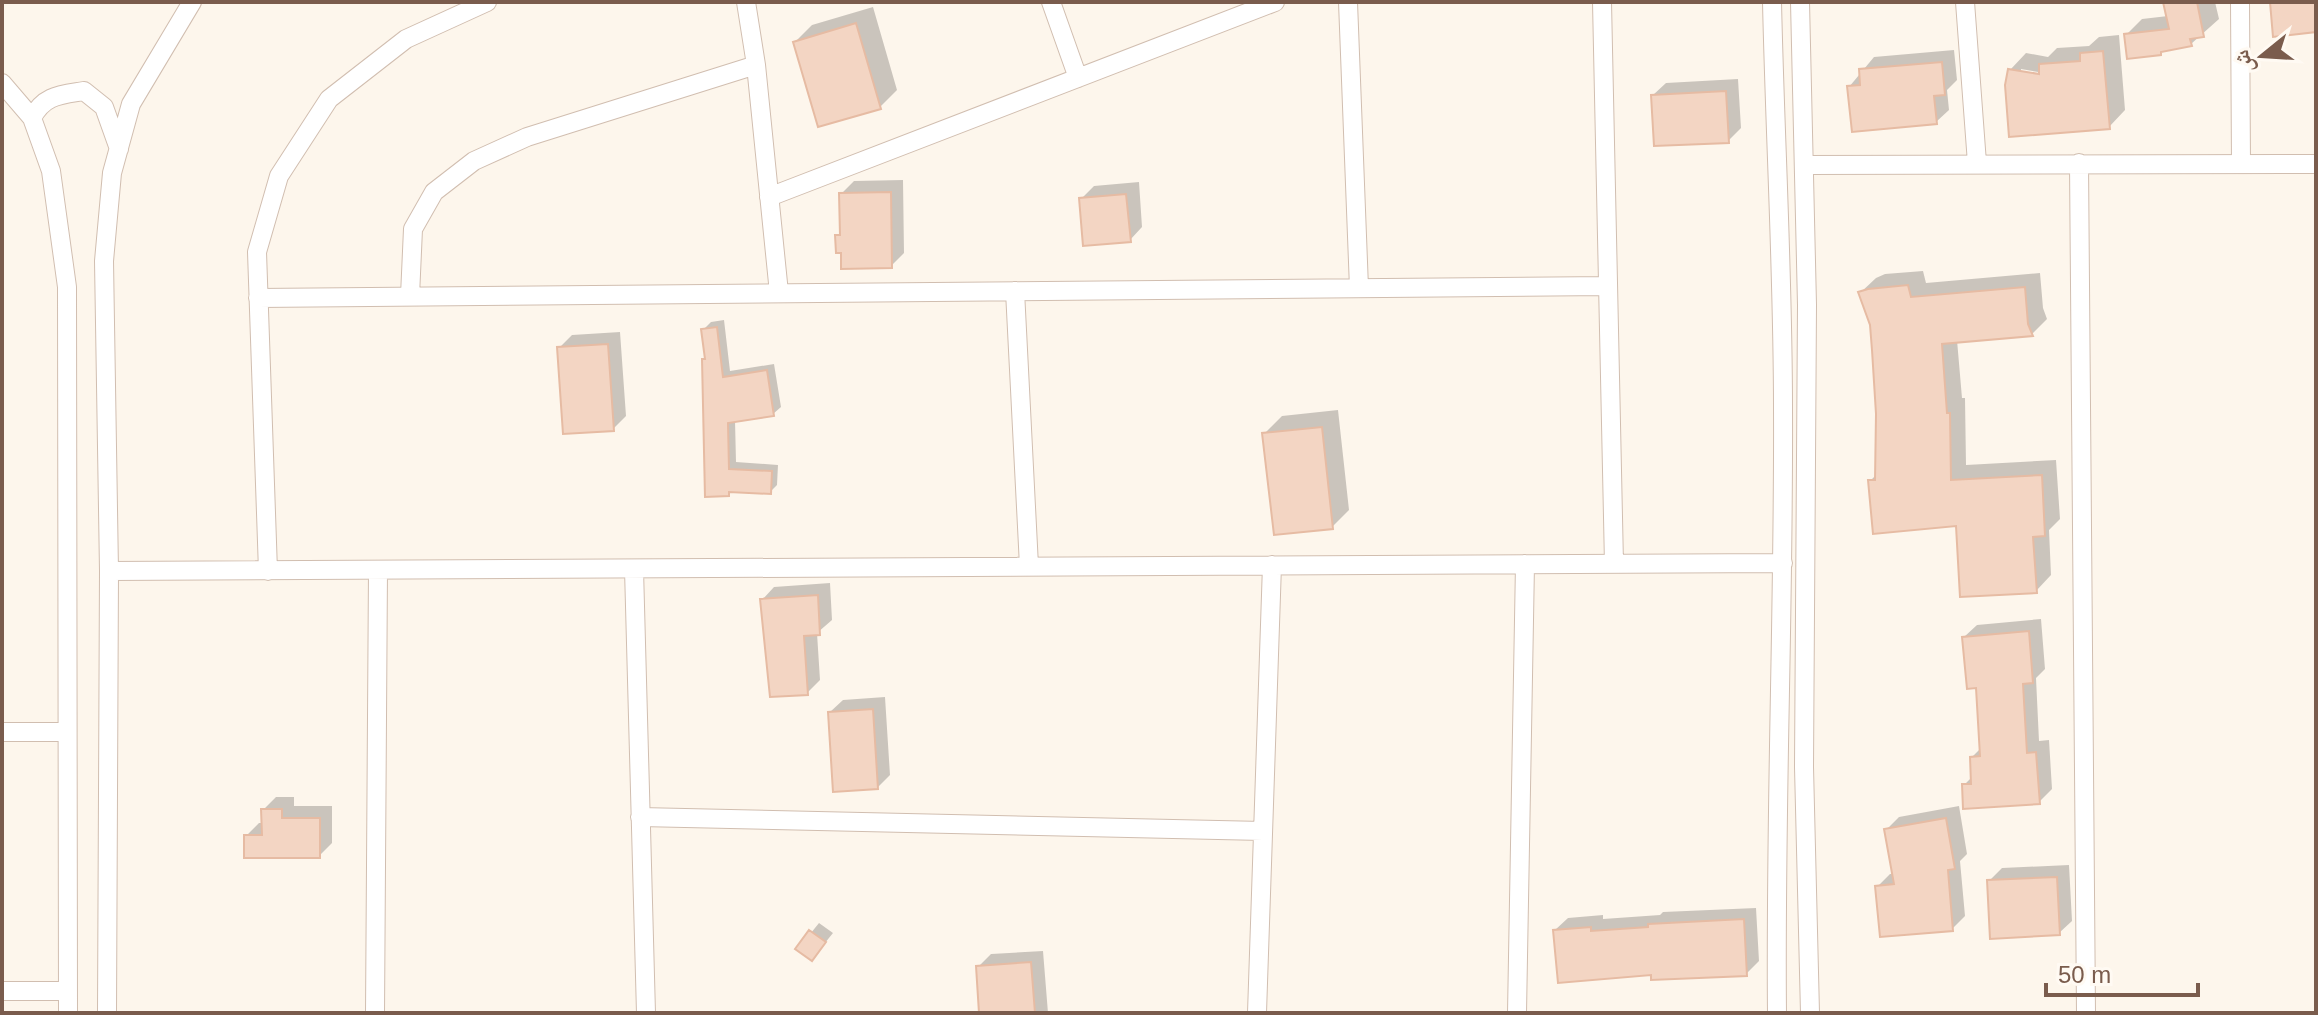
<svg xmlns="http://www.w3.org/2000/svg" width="2318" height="1015" font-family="Helvetica,'Noto Naskh Arabic',sans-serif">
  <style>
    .shadow { fill: #0003; fill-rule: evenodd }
    .building { fill: #f3d5c3; stroke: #e6bba3; stroke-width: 2 }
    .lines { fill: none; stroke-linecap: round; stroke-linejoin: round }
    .street-casing { stroke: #d1beb0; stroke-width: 20 }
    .street { stroke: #fff; stroke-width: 18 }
  </style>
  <rect width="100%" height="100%" fill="#fdf6ec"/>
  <!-- shadow -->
  <path class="shadow" d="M2165,2H2215L2219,19L2191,44L2164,49L2160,53L2126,35L2142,19L2168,16Z
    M873,7L897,90L880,107L795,42L812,25Z
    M2119,35L2125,110L2109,127L2010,70L2026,53L2048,57L2057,48L2089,46L2099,37ZM2021,69L2050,74L2049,78L2021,73Z
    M1954,50L1957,80L1947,90L1949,110L1936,122L1849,87L1874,57Z
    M1738,79L1741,128L1728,141L1653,95L1666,83Z
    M903,180L904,253L891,266L843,251L837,236L842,232L841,194L854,181Z
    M1139,182L1142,227L1130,240L1081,199L1094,186Z
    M1923,271L1926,283L2040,273L2043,308L2047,319L2032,334L1957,340L1962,398H1965L1966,465L2056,460L2060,519L2049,530L2051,575L2036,591L1958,524L1870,481L1877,474L1878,414L1872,324L1860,293L1876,278L1885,274Z
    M724,320L730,371L774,364L781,407L773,414L735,420L736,462L778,465L777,485L770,492L733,490L729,494L704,360L707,357L703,330L711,322Z
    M620,332L626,416L613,429L559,348L572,335Z
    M1338,410L1349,510L1332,527L1264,434L1282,416Z
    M830,583L832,620L817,633L820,680L807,693L762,600L774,587Z
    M2041,619L2045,669L2036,678L2039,741L2049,740L2052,789L2039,802L1964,785L1973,776L1972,757L1981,748L1978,686L1964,637L1977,625Z
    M885,697L890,775L877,788L830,712L843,700Z
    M276,797H294V806H332V843L319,856L246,836L259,823H263V810Z
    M1959,806L1967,854L1960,861L1965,916L1952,929L1877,887L1890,874H1894L1886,830L1899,817Z
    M2069,865L2072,921L2059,933L1989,881L2002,868Z
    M1756,908L1759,961L1746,974L1653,973L1555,930L1568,918L1603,915V919L1660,915L1663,912Z
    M819,923L833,933L812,959L798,949Z
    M1043,951L1048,1013H981L978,967L991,954Z"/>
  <!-- building -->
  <path class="building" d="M2163,2H2197L2204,37L2190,39L2192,46L2161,52V55L2127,59L2124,34L2169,29Z
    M2270,2H2316V32L2273,37Z
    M856,23L881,109L818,127L793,42Z
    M2103,51L2110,129L2009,137L2005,85L2008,69L2039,74V64L2080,61V53Z
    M1942,62L1945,95L1934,96L1937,124L1852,132L1847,86L1860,85L1859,69Z
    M1726,91L1729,143L1654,146L1651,95Z
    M891,192L892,268L841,269V253H836L835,235H840L839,193Z
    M1126,194L1131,242L1083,246L1079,198Z
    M1908,285L1911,297L2025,287L2028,324L2033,336L1942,344L1947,413H1950L1951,480L2042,475L2045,536L2033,537L2037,593L1960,597L1956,526L1873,534L1868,480H1875L1876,414L1872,350L1870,325L1858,292L1868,289Z
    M717,327L723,377L767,370L774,416L728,423L729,469L772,471L771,494L729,492V496L705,497L702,359H705L701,329Z
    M608,344L614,431L563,434L557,347Z
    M1322,427L1333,529L1274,535L1262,433Z
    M818,595L820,635L804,636L808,695L770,697L760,599Z
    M2029,631L2033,683L2023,684L2027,753L2036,752L2040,804L1963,809L1962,784H1971L1970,757L1980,756L1976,688L1967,689L1962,637Z
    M873,709L878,789L833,792L828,712Z
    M261,809H282V818H320V858H244V835H262Z
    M1946,818L1955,869L1948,870L1953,931L1880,937L1875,886L1894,884L1884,829Z
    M2057,877L2060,935L1990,939L1987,880Z
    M1744,919L1747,976L1651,980V975L1558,983L1553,930L1591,927V931L1648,927V924Z
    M809,930L826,942L812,961L795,949Z
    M1031,962L1035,1013H979L976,966Z"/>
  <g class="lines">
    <!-- street casing -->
    <g class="street-casing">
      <path id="street" d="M746,2L756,65L779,293
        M1051,2L1078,78
        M1348,2L1359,288
        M1602,2L1614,564
        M1772,2C1775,137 1783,272 1783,408C1784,609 1775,811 1777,1013
        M1800,2L1807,305L1804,767L1810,1013
        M1965,2L1977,163
        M2240,2L2241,164
        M2,83L32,118L51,171L67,287L68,1013
        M32,118C44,95 60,95 84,91L104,107L119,149
        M2079,163L2086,1013
        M1805,165L2316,164
        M769,197L1275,2
        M1015,291L1029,566
        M410,296L413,229L434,192L474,161L527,137L756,65
        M258,298L1608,286
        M634,569L646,1013
        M109,571L1783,563
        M268,571L257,252L279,176L329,99L406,39L487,2
        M2,732H67
        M640,817L1263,831
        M2,991H68
        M107,1013L109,571L104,261L112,173L131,104L192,2
        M375,1013L378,570
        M1257,1013L1272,565
        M1517,1013L1525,564"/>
    </g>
    <!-- street -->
    <use href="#street" class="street"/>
  </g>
  <!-- border -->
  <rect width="2318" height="1015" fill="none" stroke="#7a5c4d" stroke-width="8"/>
  <!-- north arrow -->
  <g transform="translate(2262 56) rotate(252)" stroke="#fffaf3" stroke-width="6" paint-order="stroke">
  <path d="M0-6L14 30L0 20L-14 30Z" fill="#7a5c4d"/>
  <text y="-12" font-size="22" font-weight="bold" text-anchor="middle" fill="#7a5c4d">ش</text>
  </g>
  <!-- scale -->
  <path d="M2046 983v12h152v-12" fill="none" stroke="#7a5c4d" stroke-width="4"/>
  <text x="2058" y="983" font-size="24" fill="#7a5c4d" stroke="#fffaf3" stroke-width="6" paint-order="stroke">50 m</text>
</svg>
